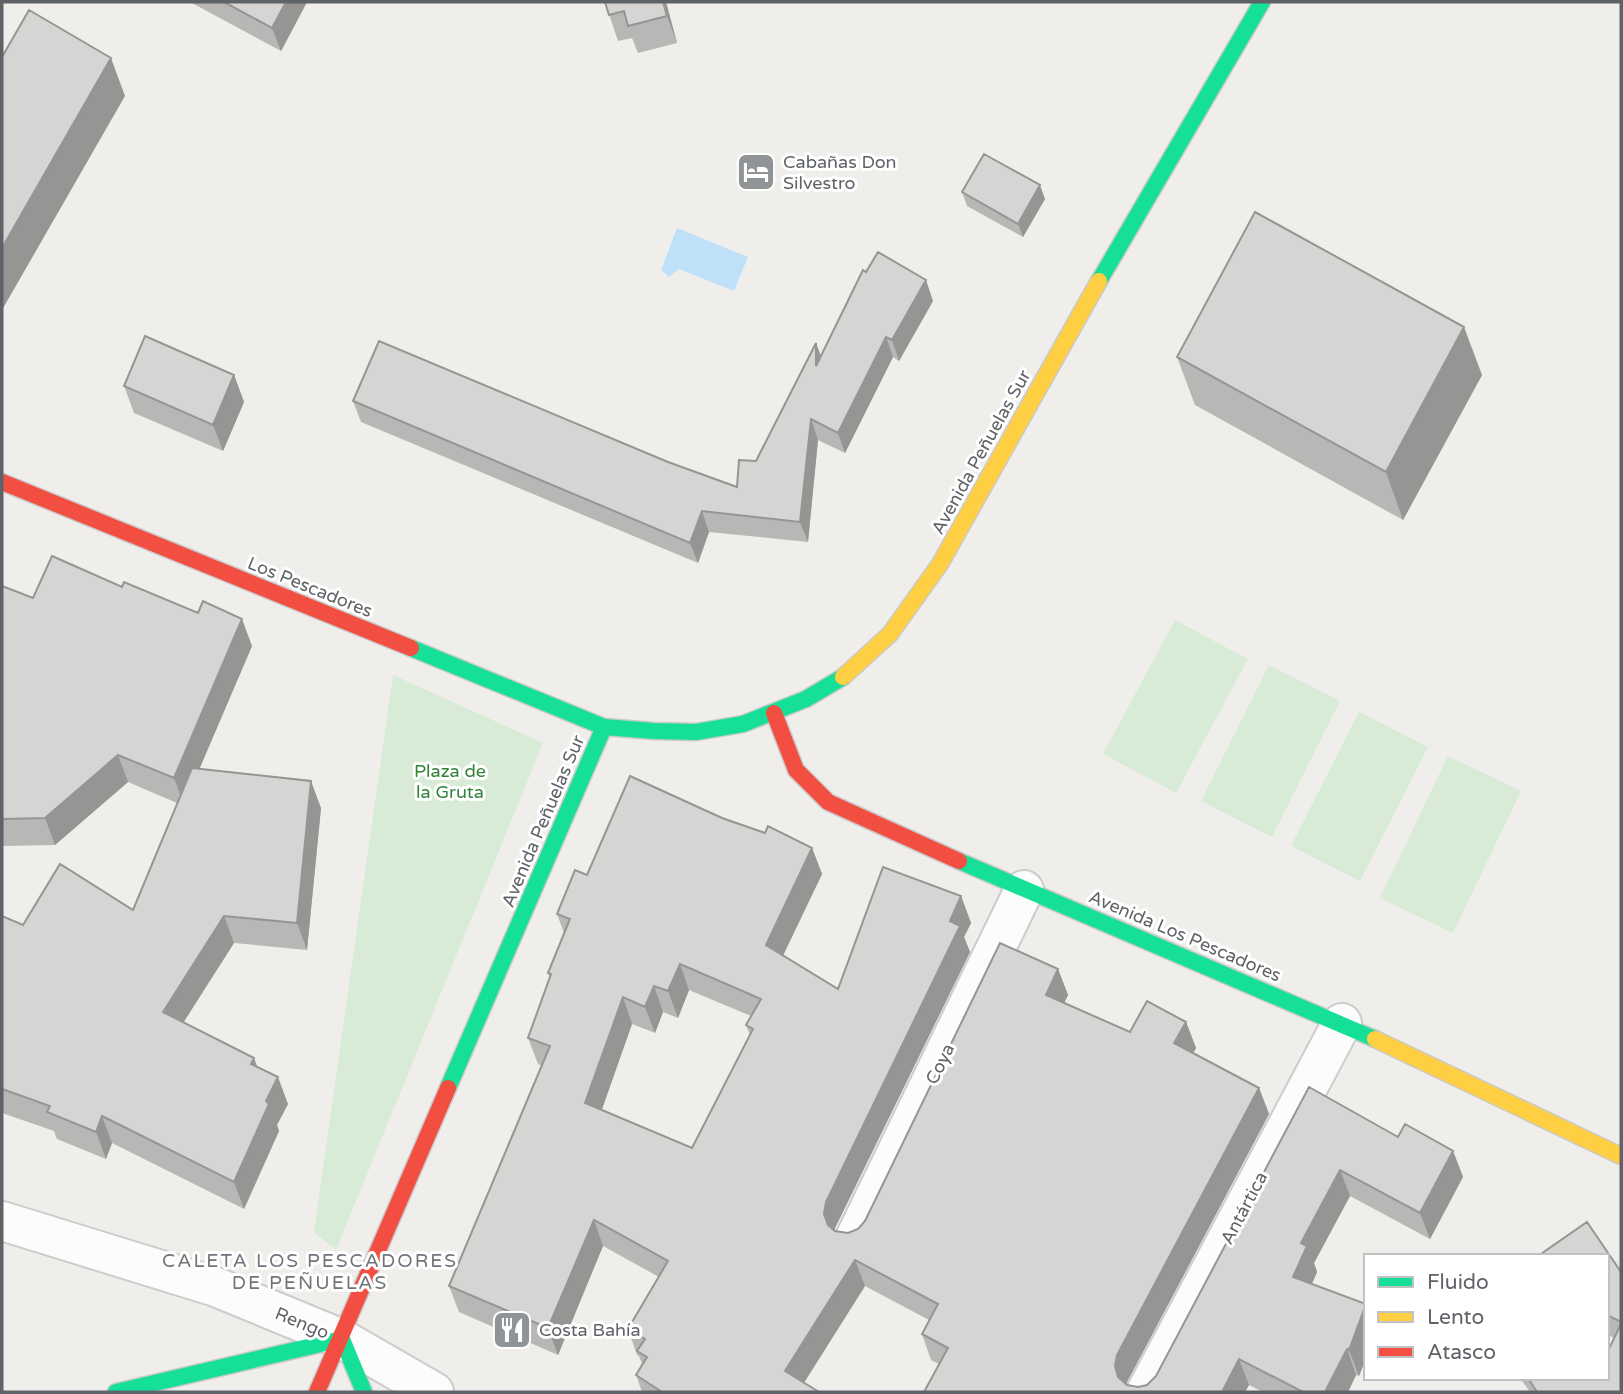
<svg xmlns="http://www.w3.org/2000/svg" width="1623" height="1394" font-family="'Varela Round',sans-serif">
  <style>
    .green { fill: #d8ebd6 }
    .water { fill: #bfe0f9 }
    .lines { fill: none; stroke-linecap: round; stroke-linejoin: round }
    .street-casing { stroke: #cbcccc; stroke-width: 42 }
    .fast-casing { stroke: #cacacb; stroke-width: 19 }
    .slow-casing { stroke: #cacacb; stroke-width: 19 }
    .jam-casing { stroke: #cacacb; stroke-width: 19 }
    .street { stroke: #fdfcfc; stroke-width: 38 }
    .fast { stroke: #16e098; stroke-width: 16 }
    .slow { stroke: #ffcf43; stroke-width: 16 }
    .jam { stroke: #f24e42; stroke-width: 16 }
    .wall { fill: #b8b7b5; fill-rule: evenodd }
    .shaded-wall { fill: #969594 }
    .building { fill: #d6d5d3; stroke: #969594; stroke-width: 2; fill-rule: evenodd }
    .labels { text-anchor: middle; dominant-baseline: central; stroke-width: 6; stroke-linejoin: round; paint-order: stroke }
    .poi-label { font-size: 18px; fill: #5f6368; stroke: #fff; text-anchor: start }
    .street-label { font-size: 18px; fill: #5f6368; stroke: #fff }
    .park-label { font-size: 18px; fill: #348238; stroke: #fff }
    .neighbourhood-label { font-size: 19px; letter-spacing: 2px; fill: #70757a; stroke: #fff }
  </style>
  <rect width="100%" height="100%" fill="#efeeea"/>
  <!-- green -->
  <path class="green" d="M1175,620L1248,659L1176,793L1103,754Z
    M1269,665L1340,701L1272,837L1201,801Z
    M393,675L543,743L336,1250L314,1232Z
    M1359,712L1428,747L1360,881L1291,846Z
    M1448,756L1521,791L1453,933L1380,898Z"/>
  <!-- water -->
  <path class="water" d="M677,228L748,257L734,291L679,269L669,277L661,270Z"/>
  <g class="lines">
    <!-- street casing -->
    <g class="street-casing">
      <path id="street" d="M2,1221L216,1287L342,1339L434,1392
        M855,1238L1024,890
        M1146,1392L1342,1023"/>
    </g>
    <!-- fast casing -->
    <g class="fast-casing">
      <path id="fast" d="M1099,281L1262,2
        M411,648L604,727L654,731L696,732L743,724L806,699L843,677
        M959,861L1375,1039
        M448,1088L604,727
        M116,1392L342,1339L364,1392"/>
    </g>
    <!-- slow casing -->
    <g class="slow-casing">
      <path id="slow" d="M843,677L890,634L940,564L1099,281
        M1375,1039L1621,1156"/>
    </g>
    <!-- jam casing -->
    <g class="jam-casing">
      <path id="jam" d="M2,482L411,648
        M774,713L796,770L828,802L959,861
        M317,1392L448,1088"/>
    </g>
    <!-- street -->
    <use href="#street" class="street"/>
    <!-- fast -->
    <use href="#fast" class="fast"/>
    <!-- slow -->
    <use href="#slow" class="slow"/>
    <!-- jam -->
    <use href="#jam" class="jam"/>
  </g>
  <!-- wall -->
  <path class="wall" d="M190,2H307L281,51Z
    M605,2H666L677,43L638,53L632,38L618,41Z
    M962,192L1045,199L1023,237L967,206Z
    M933,301L899,361L893,357L845,453L818,440L808,542L709,532L698,563L361,422L353,401L668,462L737,487L756,461L816,343L821,356Z
    M1177,357L1482,375L1403,520L1195,405Z
    M234,375L244,402L223,451L134,413L124,386Z
    M2,586L33,598L252,646L199,769L321,808L307,950L234,943L183,1022L258,1068L288,1104L277,1125L279,1131L244,1209L112,1143L106,1159L57,1139L54,1131L2,1113V916L23,925L133,910L177,803L128,782L55,845L2,846Z
    M630,776L722,818L765,833L768,826L812,848L822,874L783,956L838,989L883,867L961,896L971,923L964,937L970,952L835,1228V1231L848,1233L858,1229L865,1221L1000,943L1058,969L1068,995L1064,1002L1130,1032L1147,1001L1186,1022L1196,1048L1193,1053L1259,1088L1269,1114L1127,1382V1385L1138,1387L1147,1385L1156,1376L1309,1087L1398,1137L1405,1124L1453,1151L1463,1177L1430,1239L1350,1196L1314,1263L1317,1272L1312,1284L1366,1304V1358L1359,1376L1356,1375L1348,1392H1263L1249,1385L1245,1392H924L939,1364L931,1360L922,1334L929,1320L865,1286L804,1383L819,1392H642L636,1375L642,1364L639,1356L637,1355L628,1329L659,1277L603,1246L558,1355L459,1312L449,1286L542,1066L538,1064L528,1038L550,978L548,973L564,933L557,914L575,870L587,875ZM689,990L751,1016L746,1025L750,1035L692,1148L602,1109L632,1024L655,1033L663,1012L678,1018Z
    M1607,1256L1621,1272V1392H1530L1520,1378H1607L1614,1338L1607,1334Z"/>
  <!-- shaded-wall -->
  <path class="shaded-wall" d="M286,2H307L281,51L272,28Z
    M663,2H666L677,43L667,16Z
    M111,58L125,96L2,310V248Z
    M1040,185L1045,199L1023,237L1018,224Z
    M926,280L933,301L899,361L892,340Z
    M1464,327L1482,375L1403,520L1386,472Z
    M886,337L893,357L845,453L838,433Z
    M816,343L823,363L816,366Z
    M234,375L244,402L223,451L213,425Z
    M811,419L818,440L808,542L800,522Z
    M702,511L709,532L698,563L690,543Z
    M242,619L252,646L184,805L174,778Z
    M118,755L128,782L55,845L45,818Z
    M311,781L321,808L307,950L297,923Z
    M812,848L822,874L775,972L766,945Z
    M961,896L971,923L964,937L970,952L835,1228L833,1240L824,1214L826,1202Z
    M224,916L234,943L173,1039L163,1012Z
    M680,964L689,990L678,1018L668,991Z
    M1058,969L1068,995L1056,1021L1046,995Z
    M654,986L663,1012L655,1033L645,1007Z
    M623,997L632,1024L595,1129L585,1103Z
    M1186,1022L1196,1048L1184,1070L1174,1043Z
    M254,1058L264,1085L251,1064Z
    M278,1077L288,1104L277,1125L279,1131L244,1209L234,1182L266,1101Z
    M1259,1088L1269,1114L1127,1382L1124,1392L1118,1377L1115,1366L1117,1355Z
    M102,1116L112,1143L106,1159L96,1132Z
    M1453,1151L1463,1177L1430,1239L1420,1213Z
    M1340,1170L1350,1196L1314,1263L1317,1272L1303,1304L1293,1277L1301,1243Z
    M594,1220L603,1246L558,1355L548,1328Z
    M855,1260L865,1286L798,1392L785,1371Z
    M1366,1306V1358L1359,1376L1349,1350Z
    M1347,1349L1356,1375L1348,1392H1325Z
    M1239,1359L1249,1385L1245,1392H1222Z"/>
  <!-- building -->
  <path class="building" d="M224,2H286L272,28Z
    M605,2H663L667,16L628,26L624,11L609,15Z
    M29,10L111,58L2,248V57Z
    M984,154L1040,185L1018,224L962,192Z
    M1255,212L1464,327L1386,472L1177,357Z
    M878,252L926,280L892,340L886,337L838,433L811,419L800,522L702,511L690,543L353,401L379,341L668,462L737,487L739,460L756,461L816,343V366L863,270L866,272Z
    M145,336L234,375L213,425L124,386Z
    M52,556L122,587L124,582L198,613L203,601L242,619L174,778L118,755L45,818L2,819V586L33,598Z
    M192,768L311,781L297,923L224,916L163,1012L254,1058L251,1064L278,1077L266,1101L269,1104L234,1182L102,1116L96,1132L47,1112L50,1106L2,1089V916L23,925L60,864L133,910Z
    M630,776L722,818L765,833L768,826L812,848L766,945L838,989L883,867L961,896L950,921L960,926L826,1202L824,1214L828,1225L835,1231L848,1233L858,1229L865,1221L1000,943L1058,969L1046,995L1130,1032L1147,1001L1186,1022L1174,1043L1259,1088L1117,1355L1115,1366L1118,1377L1127,1385L1138,1387L1147,1385L1156,1376L1309,1087L1398,1137L1405,1124L1453,1151L1420,1213L1340,1170L1301,1243L1307,1246L1293,1277L1366,1304L1349,1350L1347,1349L1325,1392H1303L1239,1359L1222,1392H924L948,1348L922,1334L938,1304L855,1260L785,1371L819,1392H662L636,1375L647,1357L637,1351L645,1339L628,1329L668,1261L594,1220L548,1328L449,1286L550,1046L528,1038L551,974L548,973L570,919L557,914L575,870L587,875ZM680,964L761,999L746,1025L753,1029L692,1148L585,1103L623,997L645,1007L654,986L668,991Z
    M1587,1222L1621,1272V1322L1607,1315V1256H1538Z
    M1621,1324V1392H1537L1528,1378H1607V1353Z"/>
  <!-- icons -->
  <defs>
    <g id="hotel-square" transform="scale(2.0125)"><rect x="-9" y="-9" width="18" height="18" rx="4" fill="#919496" stroke="#fff"/><path d="M-6-4.5h1.5V1H6V5H4.5V3h-9V5H-6ZM-4 0a1.8 1.8 0 1 1 3.6 0ZM.5 0V-2.5h3Q6-2.5 6 0Z" fill="#fff"/></g>
    <g id="restaurant-square" transform="scale(2.0125)"><rect x="-9" y="-9" width="18" height="18" rx="4" fill="#919496" stroke="#fff"/><path d="M-5-6h1v4h1v-4h1v4h1v-4h1v5L-1.5 .5V6h-2V.5L-5-1ZM5-6V6H3V1.5H1.5Q1.5-4 5-6Z" fill="#fff"/></g>
  </defs>
  <g fill-rule="evenodd">
    <use href="#hotel-square" x="756" y="172"/>
    <use href="#restaurant-square" x="512" y="1330"/>
  </g>
  <g class="labels">
    <!-- poi labels -->
    <g class="poi-label">
      <text x="783" y="162">Cabañas Don<tspan x="783" dy="21">Silvestro</tspan></text>
      <text x="539" y="1330">Costa Bahía</text>
    </g>
    <!-- street labels -->
    <g class="street-label">
      <text transform="translate(981 452) rotate(-61)">Avenida Peñuelas Sur</text>
      <text transform="translate(310 587) rotate(22)">Los Pescadores</text>
      <text transform="translate(543 821) rotate(-67)">Avenida Peñuelas Sur</text>
      <text transform="translate(1185 936) rotate(23)">Avenida Los Pescadores</text>
      <text transform="translate(940 1064) rotate(-64)">Coya</text>
      <text transform="translate(1244 1208) rotate(-62)">Antártica</text>
      <text transform="translate(302 1323) rotate(22)">Rengo</text>
    </g>
    <!-- park labels -->
    <g class="park-label">
      <text x="450" y="771">Plaza de<tspan x="450" dy="21">la Gruta</tspan></text>
    </g>
    <!-- neighbourhood labels -->
    <g class="neighbourhood-label">
      <text x="310" y="1261">CALETA LOS PESCADORES<tspan x="310" dy="22">DE PEÑUELAS</tspan></text>
    </g>
  </g>
  <!-- border -->
  <rect width="1623" height="1394" fill="none" stroke="#5f6368" stroke-width="7"/>
  <!-- legend -->
  <rect x="1364" y="1254" width="245" height="126" fill="#ffffff" stroke="#bfc1c3" stroke-width="2"/>
  <rect x="1378" y="1277" width="35" height="10" fill="#16e098" stroke="#bfc1c3" stroke-width="2"/>
  <text x="1427" y="1289" font-size="21" fill="#5f6368">Fluido</text>
  <rect x="1378" y="1312" width="35" height="10" fill="#ffcf43" stroke="#bfc1c3" stroke-width="2"/>
  <text x="1427" y="1324" font-size="21" fill="#5f6368">Lento</text>
  <rect x="1378" y="1347" width="35" height="10" fill="#f24e42" stroke="#bfc1c3" stroke-width="2"/>
  <text x="1427" y="1359" font-size="21" fill="#5f6368">Atasco</text>
</svg>
